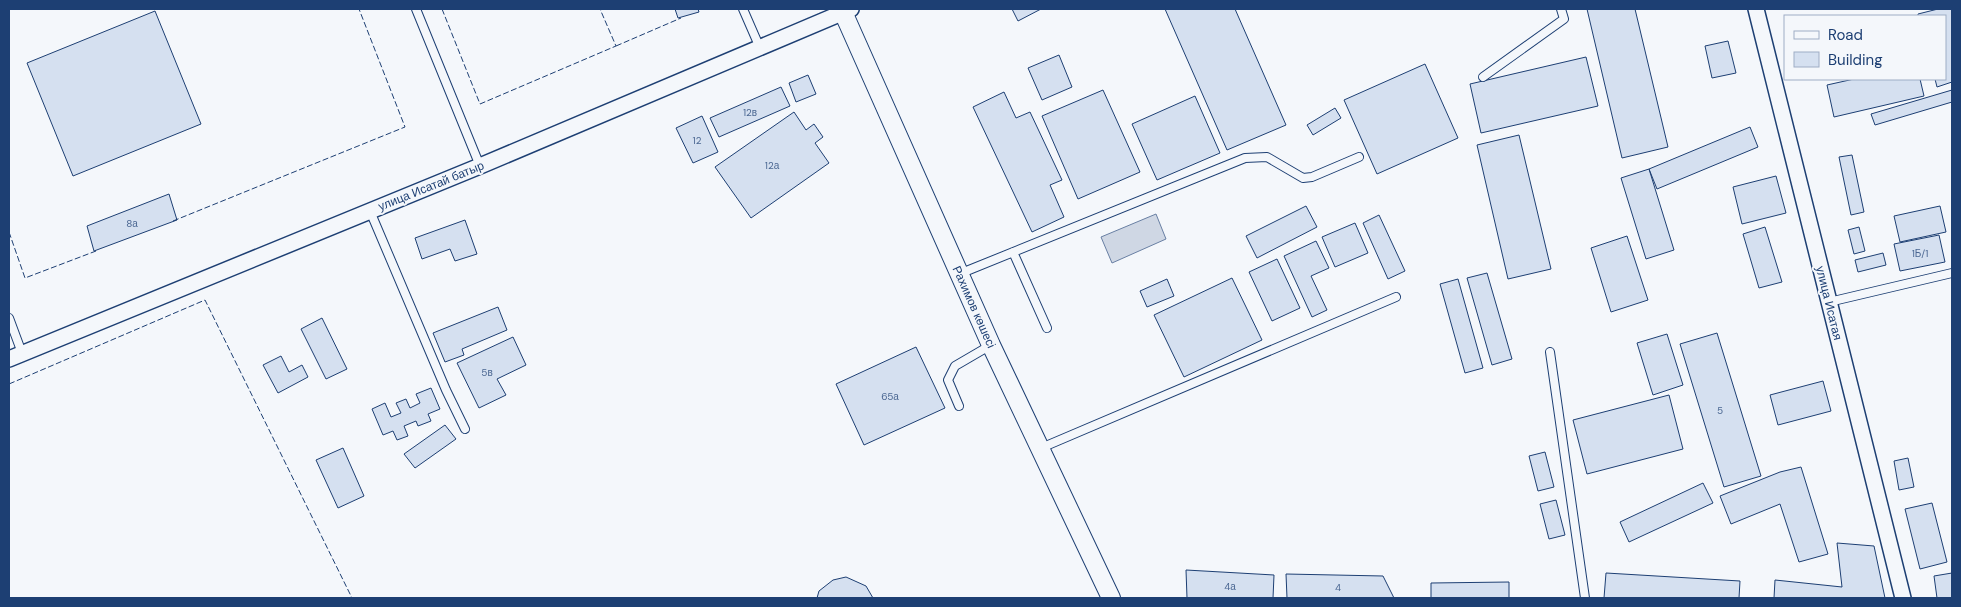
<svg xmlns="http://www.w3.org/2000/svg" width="1961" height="607" font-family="'DM Sans',sans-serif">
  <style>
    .water { fill: #cfd7e4; stroke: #687fa3 }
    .building { fill: #d5e0f0; stroke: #1d3f73 }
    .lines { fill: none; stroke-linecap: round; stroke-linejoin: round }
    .service-casing { stroke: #1d3f73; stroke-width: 10 }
    .minor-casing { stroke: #1d3f73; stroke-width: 18 }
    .tertiary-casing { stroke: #1d3f73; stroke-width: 20 }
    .service { stroke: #f4f7fb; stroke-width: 8 }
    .minor { stroke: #f4f7fb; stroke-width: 15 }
    .tertiary { stroke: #f4f7fb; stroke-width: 18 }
    .fence { stroke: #1d3f73; stroke-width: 1; stroke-dasharray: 6 2.5; stroke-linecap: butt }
    .labels { text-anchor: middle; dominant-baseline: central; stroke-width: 4; stroke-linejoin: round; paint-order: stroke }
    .number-label { font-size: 10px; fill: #4b6792 }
    .street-label { font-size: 12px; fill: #1d3f73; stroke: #f4f7fb }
  </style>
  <rect width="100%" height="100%" fill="#f4f7fb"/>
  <!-- water -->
  <path class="water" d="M1156,214L1166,239L1112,263L1101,237Z"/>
  <!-- building -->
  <path class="building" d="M675,9H698L699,12L678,18Z
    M1012,9H1041L1018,21Z
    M1165,9H1235L1286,125L1227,150Z
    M1587,9H1635L1668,147L1622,158Z
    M1938,9H1952V82L1937,87L1935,79H1945V16H1918V14Z
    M155,11L201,124L73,176L27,63Z
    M1728,41L1736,73L1712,78L1705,46Z
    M1059,55L1072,87L1042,100L1028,68Z
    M1586,57L1598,106L1481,133L1470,84Z
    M1425,64L1458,138L1377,174L1344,100Z
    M808,75L816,94L796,102L789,83Z
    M1854,79H1920L1924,96L1834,117L1827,85Z
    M781,87L790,106L719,137L710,118Z
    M1103,90L1140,172L1078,199L1042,116Z
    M1952,90V102L1875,125L1871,114Z
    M1004,92L1016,118L1030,112L1062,180L1050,185L1064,217L1032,232L973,107Z
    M1195,96L1220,153L1157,180L1132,124Z
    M1335,108L1341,118L1313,135L1307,125Z
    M794,112L806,130L814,124L823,137L815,143L829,163L751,218L715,167Z
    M702,116L718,152L693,163L676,128Z
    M1750,127L1758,147L1657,189L1649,169Z
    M1519,135L1551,269L1508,279L1477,145Z
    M1852,155L1864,212L1851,215L1839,157Z
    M1649,169L1674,250L1646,259L1621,178Z
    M1776,176L1786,213L1742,224L1733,187Z
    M169,194L177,220L94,251L87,226Z
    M1306,206L1317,227L1257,258L1246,236Z
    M1940,206L1946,232L1900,242L1894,216Z
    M1379,215L1405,271L1388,279L1363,223Z
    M465,220L477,254L455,261L450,249L422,259L415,238Z
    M1355,223L1368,253L1335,267L1322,237Z
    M1765,227L1782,282L1759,288L1743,234Z
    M1859,227L1865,251L1854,254L1848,230Z
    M1939,235L1945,262L1900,271L1894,244Z
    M1627,236L1648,300L1611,312L1591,248Z
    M1316,241L1329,268L1311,276L1327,310L1312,317L1284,256Z
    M1883,253L1886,265L1858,272L1855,260Z
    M1277,259L1300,308L1272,321L1249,272Z
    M1487,273L1512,359L1492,365L1467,278Z
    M1232,278L1262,340L1184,377L1154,315Z
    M1167,279L1174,296L1147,307L1140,291Z
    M1458,279L1483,368L1465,373L1440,284Z
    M498,307L507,330L462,349L464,355L445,362L433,333Z
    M322,318L347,369L326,379L301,329Z
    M1717,333L1761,476L1724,487L1680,344Z
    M1667,334L1683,385L1653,395L1637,343Z
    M513,337L526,365L497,379L506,395L479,408L457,363Z
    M916,347L945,408L864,445L836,384Z
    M281,356L289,372L302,365L308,377L278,393L263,365Z
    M1823,381L1831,411L1778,425L1770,395Z
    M431,388L440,409L428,414L431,421L418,426L416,421L404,426L408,436L397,440L393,431L383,435L372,409L385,403L391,417L401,413L396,403L406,399L410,408L420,403L416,394Z
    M1669,395L1683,449L1587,474L1573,420Z
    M445,425L456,439L415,468L404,454Z
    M343,448L364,496L338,508L316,460Z
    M1545,452L1554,487L1538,491L1529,456Z
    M1908,458L1914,487L1899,490L1894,461Z
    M1801,467L1828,554L1799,562L1780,504L1731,524L1720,496L1780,472Z
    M1703,483L1713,503L1629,542L1620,522Z
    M1556,500L1565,535L1549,539L1540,504Z
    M1932,503L1947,562L1920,569L1905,509Z
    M1837,543L1874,546L1885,598H1774L1775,580L1842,587Z
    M1186,570L1274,575L1273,598H1187Z
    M1606,573L1740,581L1739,598H1604Z
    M1952,573V598H1937L1934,576Z
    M1286,574L1383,576L1394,598H1287Z
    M846,577L866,586L873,598H817L819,591L833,580Z
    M1509,582V598H1431V583Z"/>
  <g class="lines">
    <!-- service casing -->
    <g class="service-casing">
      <path id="service" d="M416,9L480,166
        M743,9L760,48
        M1483,77L1564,19L1561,9
        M370,211L446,390L465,429
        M1013,252L1047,328
        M959,274L1245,158L1267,157L1303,178L1312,177L1359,157
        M1829,302L1952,273
        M9,318L22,353
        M1550,352L1585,598
        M959,406L948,380L955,366L991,345
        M1041,448L1396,297"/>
    </g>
    <!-- minor casing -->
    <g class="minor-casing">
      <path id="minor" d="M1756,9L1903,598
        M9,359L480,166L851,9"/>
    </g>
    <!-- tertiary casing -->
    <g class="tertiary-casing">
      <path id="tertiary" d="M843,12L991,345L1111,598"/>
    </g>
    <!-- service -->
    <use href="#service" class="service"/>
    <!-- minor -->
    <use href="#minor" class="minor"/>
    <!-- tertiary -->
    <use href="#tertiary" class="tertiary"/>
    <!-- fence -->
    <path class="fence" d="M442,9L480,104L616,46L600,9
      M616,46L681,18
      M173,221L405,127L359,9
      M9,232L25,278L96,251
      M9,384L205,300L352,598"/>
  </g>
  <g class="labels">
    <!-- number labels -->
    <g class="number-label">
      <text x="750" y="112">12в</text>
      <text x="697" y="140">12</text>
      <text x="772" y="165">12а</text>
      <text x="132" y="223">8а</text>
      <text x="1920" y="253">1Б/1</text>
      <text x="487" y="372">5в</text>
      <text x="890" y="396">65а</text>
      <text x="1720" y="410">5</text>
      <text x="1230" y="586">4а</text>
      <text x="1338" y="587">4</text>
    </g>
    <!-- street labels -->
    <g class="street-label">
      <text transform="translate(431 186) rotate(-22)">улица Исатай батыр</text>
      <text transform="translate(1829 303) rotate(76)">улица Исатая</text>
      <text transform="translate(974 307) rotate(66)">Рахимов көшесі</text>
    </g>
  </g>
  <!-- border -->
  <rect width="1961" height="607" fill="none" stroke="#1d3f73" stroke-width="20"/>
  <!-- legend -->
  <rect x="1784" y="15" width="162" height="65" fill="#f4f7fb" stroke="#9eadc5"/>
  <rect x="1794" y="31" width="25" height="8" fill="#f4f7fb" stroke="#9eadc5"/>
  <text x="1828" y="40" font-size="15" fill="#1d3f73">Road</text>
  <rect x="1794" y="52" width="25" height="15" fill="#d5e0f0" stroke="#9eadc5"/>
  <text x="1828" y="65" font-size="15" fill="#1d3f73">Building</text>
</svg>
